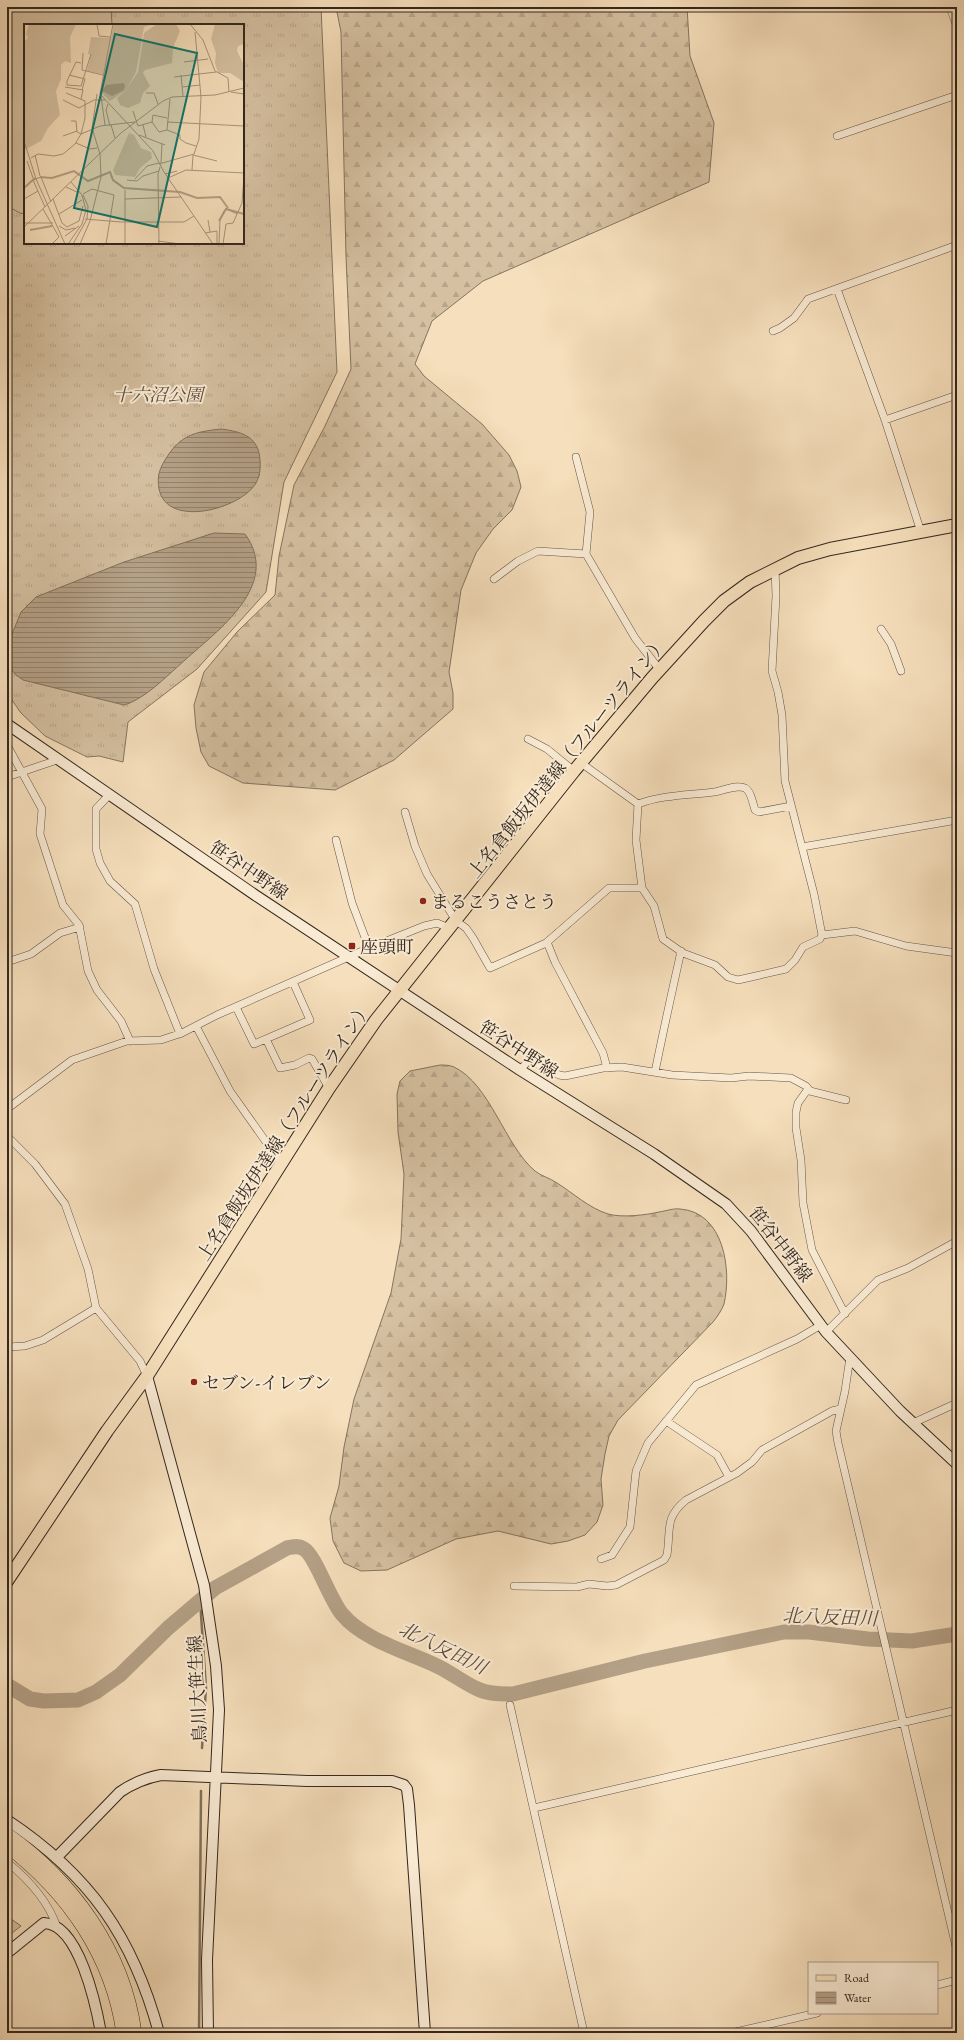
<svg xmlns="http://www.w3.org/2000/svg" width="964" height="2040" font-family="'EB Garamond','Noto Serif JP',serif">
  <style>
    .grass { fill: url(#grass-tufts); stroke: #847460; fill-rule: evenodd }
    .forest { fill: url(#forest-firs); stroke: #847460 }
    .pitch { fill: #d5c0a1; stroke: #847460 }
    .water { fill: url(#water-rules); stroke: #80705c }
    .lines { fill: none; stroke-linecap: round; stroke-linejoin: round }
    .stream { stroke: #80705c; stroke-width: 2.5 }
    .river { stroke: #b4a086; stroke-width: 15 }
    .street-casing { stroke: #645546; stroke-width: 8 }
    .secondary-casing { stroke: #33271e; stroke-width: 12 }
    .primary-casing { stroke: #33271e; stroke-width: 14 }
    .highway-casing { stroke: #33271e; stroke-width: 14 }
    .street { stroke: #f9ead3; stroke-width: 7 }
    .secondary { stroke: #f9ead3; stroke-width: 10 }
    .primary { stroke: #f6dfbc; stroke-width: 12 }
    .highway { stroke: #f6dfbc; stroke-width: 13 }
    .poi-dot { fill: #8f2418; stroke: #f9ead3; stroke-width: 1.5 }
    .labels { text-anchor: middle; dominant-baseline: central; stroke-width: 4; stroke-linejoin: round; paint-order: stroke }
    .park-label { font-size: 18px; font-style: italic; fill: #5c4d3f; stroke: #f9ead3 }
    .street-label { font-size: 18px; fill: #33271e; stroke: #f9ead3 }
    .poi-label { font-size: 18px; fill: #33271e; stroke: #f9ead3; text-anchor: start }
    .water-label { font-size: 19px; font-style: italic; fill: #5a4b3d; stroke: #f9ead3 }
    .inset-river { fill: none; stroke: #b4a086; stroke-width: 2 }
    .inset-road { fill: none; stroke: #a8957d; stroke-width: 1 }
    .view { fill: #0f766e; fill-opacity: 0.15; stroke: #0f766e; stroke-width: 2 }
    .inset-edge { fill: none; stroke: #33271e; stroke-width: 2 }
  </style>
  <defs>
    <pattern id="grass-tufts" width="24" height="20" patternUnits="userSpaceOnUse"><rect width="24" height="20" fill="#d5c0a1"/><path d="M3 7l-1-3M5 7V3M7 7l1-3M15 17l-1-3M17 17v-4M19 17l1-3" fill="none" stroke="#b7a58a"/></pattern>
    <pattern id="forest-firs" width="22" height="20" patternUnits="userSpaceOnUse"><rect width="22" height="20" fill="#d5c0a1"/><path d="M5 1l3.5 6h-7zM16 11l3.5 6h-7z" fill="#b7a58a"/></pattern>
    <pattern id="water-rules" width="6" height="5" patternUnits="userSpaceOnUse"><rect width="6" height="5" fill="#b4a086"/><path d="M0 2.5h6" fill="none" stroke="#93826d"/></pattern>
  </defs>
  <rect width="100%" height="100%" fill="#f6dfbc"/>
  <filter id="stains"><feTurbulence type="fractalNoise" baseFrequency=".005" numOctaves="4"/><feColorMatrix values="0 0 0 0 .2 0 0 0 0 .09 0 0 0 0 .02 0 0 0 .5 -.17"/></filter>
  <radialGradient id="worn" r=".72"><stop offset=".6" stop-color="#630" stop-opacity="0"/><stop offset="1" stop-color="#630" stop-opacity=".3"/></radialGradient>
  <!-- grass -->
  <path class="grass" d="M7,7H321L337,372L284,482L266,592L197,669L128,722L123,762L99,756L87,757L45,736L21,713L7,693ZM25,25H243V243H25Z
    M7,1916L21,1926L7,1937Z"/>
  <!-- forest -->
  <path class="forest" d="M336,7H687L690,56L714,123L709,182L483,281L432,321L415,364L424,376L482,424L509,455L517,471L521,487L512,510L493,529L476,553L461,590L449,672L453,693V709L394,760L335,790L243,783L209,766L201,752L196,728L194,705L204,672L237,632L275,595L279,556L294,485L325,426L351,369L346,257L341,32Z
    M440,1065C444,1065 450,1065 454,1067C490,1084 505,1146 535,1171C541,1176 550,1178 557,1183C573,1193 589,1208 608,1214C622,1218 646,1215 659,1212C666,1211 674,1208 680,1209C724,1212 732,1270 724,1304C722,1310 717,1317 713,1322L618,1420L609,1436L605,1454L601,1479L603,1505L597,1522L585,1535L568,1541L551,1544L498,1531L456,1539L387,1570L361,1571L344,1563L333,1541L330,1518L339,1486L344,1447L354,1399L391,1293L401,1239L404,1174L398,1132L397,1094L400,1081L410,1071Z"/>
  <!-- pitch -->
  <path class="pitch" d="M7,7H111L112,25H25V214L20,213L7,206Z"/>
  <!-- water -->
  <path class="water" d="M221,429C236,431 255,434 259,453C261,463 261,474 256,483C241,509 167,529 159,489C157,477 159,470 165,460C180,435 194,432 221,429Z
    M214,533L245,534C282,585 218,630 185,660C168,675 145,699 124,705L23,680L15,674L7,663V646L21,612L36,597L124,562Z"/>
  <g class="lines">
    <!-- stream -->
    <path class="stream" d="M200,1600L206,1688L202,1748
      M199,2033L201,1791"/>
    <!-- river -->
    <path class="river" d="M7,1685L30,1699L44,1701L78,1700L96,1692L120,1675L168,1628L215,1588L287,1548C293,1547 298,1545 304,1549C315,1555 330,1600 342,1614C363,1640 408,1652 437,1666C452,1673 465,1684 480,1690C490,1694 502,1694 513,1694L645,1661L784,1632H809L868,1639L912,1641L957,1634"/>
    <!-- street casing -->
    <g class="street-casing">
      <path id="street" d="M950,7L957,27
        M837,136L957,95
        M837,289L885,420L921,532
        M773,331L780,328L794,318L808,299L957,245
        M885,420L957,395
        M576,457L590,512L586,554
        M775,569L776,596L772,671L778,692L782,715L785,781L814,894L822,935L855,931L906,946L957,953
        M494,579L518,561L538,551L586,554L635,638L660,670
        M881,629L891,644L901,671
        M528,739L547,749L574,771
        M7,745L42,809L40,834L63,905L79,925L88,971L97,990L121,1021L130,1041
        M581,763L638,804
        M7,777L60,759
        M109,795L96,809V849L100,863L110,881L135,904L154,969L180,1034
        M791,806L759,812L755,810C753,804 751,791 745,788C736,784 723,791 714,792C690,795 661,795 638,804L636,840L642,888L654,906L663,939L683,953L715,965L728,977L738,980L786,969L795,960L803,947L820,939L822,935
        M405,812L415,846L427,874L456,921L466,928L473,938L490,968L546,943L609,888H642
        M336,840L352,903L369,948
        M802,847L957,820
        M547,942L555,962L603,1053L607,1068
        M7,962L31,954L60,933L80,927
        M236,1007L254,1044L310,1020L293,982
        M196,1026L230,1091L281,1163
        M266,1039L280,1068L295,1065L309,1058L312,1059L329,1088
        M520,1070L529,1060L559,1075L565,1076L603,1068L622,1067L672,1075L731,1078L749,1076L791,1078L806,1086L810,1091L846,1100
        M655,1072C663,1032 672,992 681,951
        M808,1089L798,1103L796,1112V1128L801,1160L803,1203L812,1250L845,1314
        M7,1109L72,1060L127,1041L161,1040L182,1033L217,1015L369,948L424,926L437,923L449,928
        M7,1136L35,1164L65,1204L88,1269L96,1308L140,1361L147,1376
        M826,1332L878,1280L908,1268L957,1241
        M7,1347L25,1346L43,1340L96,1308
        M850,1357L845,1391L836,1431L838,1443L957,1951
        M666,1421L717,1455L729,1477
        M913,1423L957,1403
        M601,1559L612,1555L630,1527L636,1471L648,1443L696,1385L797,1339L821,1325
        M514,1586L577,1587L589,1584L607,1586L616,1585L664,1560L667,1555C671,1530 664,1518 686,1500L737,1473L752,1462L762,1450L832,1411L840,1409
        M510,1705L584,2033
        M534,1808L957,1710
        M7,1862C28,1879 48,1901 57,1927
        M937,1985L957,1980
        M731,2033L817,2013"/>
    </g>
    <!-- secondary casing -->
    <g class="secondary-casing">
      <path id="secondary" d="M7,724L255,895L520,1070L654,1154L726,1204L751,1231L826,1332L900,1411L957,1464
        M147,1376L204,1585L216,1666L219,1710L207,1960L208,2033
        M7,1820C90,1875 133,1937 159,2033
        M56,1858L120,1792C133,1783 145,1778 161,1775L307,1781H392L404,1785L407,1789L409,1805L425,2033
        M7,1953L44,1923C79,1924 96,2005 101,2033"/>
    </g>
    <!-- primary casing -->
    <g class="primary-casing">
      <path id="primary" d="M7,1581L107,1431L147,1376L329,1088L376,1020L574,771L652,678L704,621L724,601L750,582L798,558L830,549L957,525"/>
    </g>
    <!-- highway casing -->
    <g class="highway-casing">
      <path id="highway" d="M7,1834C73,1881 124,1951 135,2033
        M7,1846C68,1893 112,1956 123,2033"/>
    </g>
    <!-- street -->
    <use href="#street" class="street"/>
    <!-- secondary -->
    <use href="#secondary" class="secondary"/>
    <!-- primary -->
    <use href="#primary" class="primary"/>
    <!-- highway -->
    <use href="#highway" class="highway"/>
  </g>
  <!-- markers -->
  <g class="poi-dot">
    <circle cx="423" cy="901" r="4"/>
    <rect x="348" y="942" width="8" height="8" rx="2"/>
    <circle cx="194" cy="1382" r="4"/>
  </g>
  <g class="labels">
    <!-- park labels -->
    <g class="park-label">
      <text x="158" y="394">十六沼公園</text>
    </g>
    <!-- street labels -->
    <g class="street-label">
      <text transform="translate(567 757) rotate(-51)">上名倉飯坂伊達線（フルーツライン）</text>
      <text transform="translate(249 870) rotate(34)">笹谷中野線</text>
      <text transform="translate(519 1049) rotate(33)">笹谷中野線</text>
      <text transform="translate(284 1131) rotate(-57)">上名倉飯坂伊達線（フルーツライン）</text>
      <text transform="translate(781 1244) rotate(52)">笹谷中野線</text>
      <text transform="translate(197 1689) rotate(-93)">鳥川大笹生線</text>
    </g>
    <!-- poi labels -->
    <g class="poi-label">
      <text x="431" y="901">まるこうさとう</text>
      <text x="360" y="946">座頭町</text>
      <text x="202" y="1382">セブン-イレブン</text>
    </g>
    <!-- water labels -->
    <g class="water-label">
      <text transform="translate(830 1617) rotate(2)">北八反田川</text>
      <text transform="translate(443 1648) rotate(26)">北八反田川</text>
    </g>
  </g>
  <!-- overview -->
  <g transform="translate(24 24)">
    <rect width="220" height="220" fill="#f6dfbc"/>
    <path d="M90,0H128L120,3L112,48L102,66L86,77L77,68L79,50L63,47L67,31L64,30L67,13L87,14Z" fill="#d5c0a1"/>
    <path d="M5,0H52L46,13L47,39L41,37L37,41V55L32,67L36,91L24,104L17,117L0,126V18L4,14L2,10ZM133,0H152L156,7L149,24L148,39L121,46L119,49L126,62L119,69L116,79L104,84L96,81L93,74L102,66L114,48L120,9ZM191,0H220V20L214,22L213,27L220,41V58L206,49H194L191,39L192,29L187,15ZM105,109L110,111L117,124L127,128L128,134L116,144L111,153L91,151L89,146Z" fill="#d5c0a1"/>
    <path d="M101,0H118L117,9L100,5ZM92,7L100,11L95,30L86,26ZM67 24a7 7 0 1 1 14 0a7 7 0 1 1-14 0Z" fill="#d5c0a1"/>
    <path d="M99,59L101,61L100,66L88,72L78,67L82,61Z" fill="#b4a086"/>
    <path class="inset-river" d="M16,153L28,154L50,147L64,157L86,148L89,156L100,164L156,168L173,174L196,173L204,184M0,164L11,154M195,197L202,185L220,190M6,206L28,202"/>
    <path class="inset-road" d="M73,0L75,12L86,13M89,0L76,70L129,127L140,148L189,220M166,0L179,16L191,47L204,54L205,68M59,29L58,46L79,51M160,38L184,35M57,39L52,38L43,57V61L57,62L67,30M45,51L61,55L58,66M157,51L159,72M150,53L192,48M41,63L59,66L57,75M158,63L176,61M207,68L220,70M42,69L61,77V94L57,110L53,108L52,97H47M122,69H130L134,80M77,72L81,101M146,75L143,106L156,111V115L162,119L172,122M39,76L55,84L70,76H81M84,80L82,86L86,102M109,87L114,102L128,98M143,94L129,91L128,98L135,108L143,106M143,98L220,102M87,101L91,114M119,101L122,113M115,111L141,121M39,112L53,107M52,119L66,125L73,124M1,120L12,155L41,220M11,131L16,152M169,131L193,137M7,134L14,130L30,132L39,130L51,120L57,110L76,102L111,98M3,137L9,154M137,139L138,119M135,140L170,130L175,115L177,73L171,8M168,146L169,131M141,150L153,147M144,154L162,146L220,149M111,155L123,142L135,139M103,156L113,157L119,152L135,147M42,163L53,168M101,166V220M59,170L68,165L90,171L82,220M0,175L14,167M29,175L38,199L43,203L55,197L59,182M101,175L157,173M21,183L9,156L17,153L27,178M19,185L35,213L28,220M35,190L58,176M61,195L97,198H160L170,192M184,196L186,208M0,199H29M35,202L42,206L51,204M0,203L97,109L139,77L148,73L191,71L220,64M181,209L193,207V220M41,212L55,202M134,217L156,220M44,220L58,200L62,186L58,171L47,158M49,220L63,195L64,182L59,171M56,220L66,197L77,153L76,130L68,104L73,70M135,220L134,150L136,143M195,220L196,196L200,187L203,185L213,190M199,220L202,200L209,199L218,179L220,152"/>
    <path class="view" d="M91,10L173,29L133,203L50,184Z"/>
    <rect width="220" height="220" class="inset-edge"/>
  </g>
  <!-- margin -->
  <rect width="964" height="2040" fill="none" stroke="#f6dfbc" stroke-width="24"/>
  <rect x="8" y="8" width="948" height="2024" fill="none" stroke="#33271e" stroke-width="2"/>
  <rect x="12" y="12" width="940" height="2016" fill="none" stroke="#33271e"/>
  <!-- legend -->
  <rect x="808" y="1962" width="130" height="52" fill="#f9ead3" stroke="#aa9c8b"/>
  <rect x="816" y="1975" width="20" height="6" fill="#f6dfbc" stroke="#aa9c8b"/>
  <text x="844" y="1982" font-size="12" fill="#33271e">Road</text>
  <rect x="816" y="1992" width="20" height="12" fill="url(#water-rules)" stroke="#aa9c8b"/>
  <text x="844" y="2002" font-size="12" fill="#33271e">Water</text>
  <rect width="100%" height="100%" filter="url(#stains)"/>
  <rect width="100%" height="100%" fill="url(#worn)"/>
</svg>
